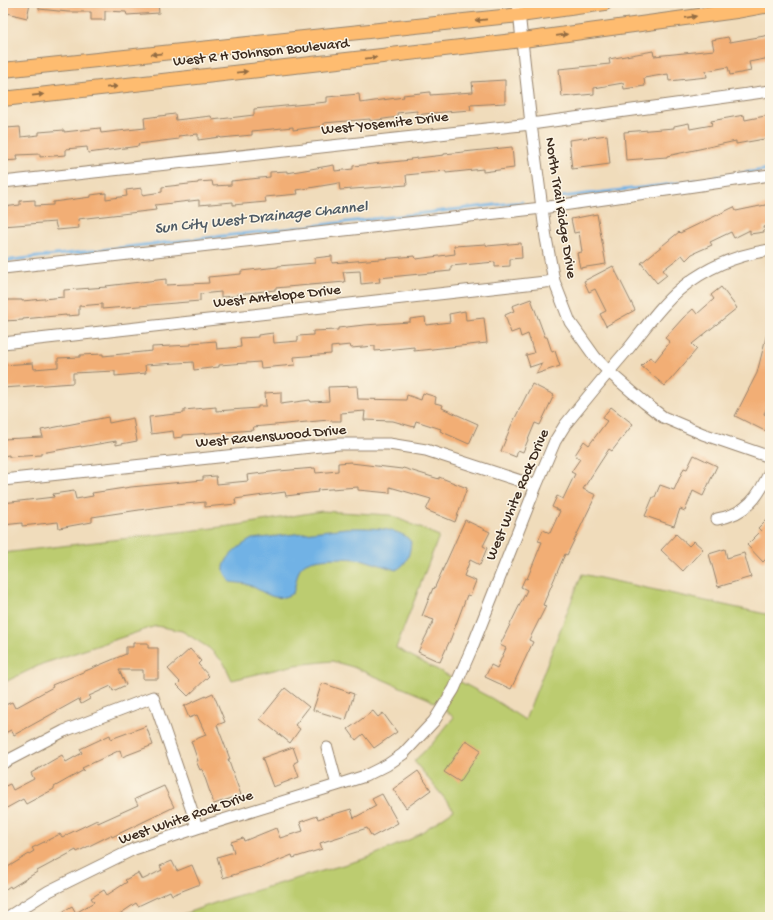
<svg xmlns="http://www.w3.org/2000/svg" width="773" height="920" font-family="'Gochi Hand',sans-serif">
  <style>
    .green { fill: #bccc6f; stroke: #7c7b46 }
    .water { fill: #71b2e5; stroke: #566e82 }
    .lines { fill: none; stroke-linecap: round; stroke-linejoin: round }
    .stream { stroke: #71b2e5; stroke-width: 3 }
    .building { fill: #f2ae75 }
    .minor-casing { stroke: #96836c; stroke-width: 13 }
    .major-casing { stroke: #96836c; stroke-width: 16 }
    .minor { stroke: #fff; stroke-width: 11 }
    .major { stroke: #febc70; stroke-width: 14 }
    .oneway { fill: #936c43 }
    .labels { text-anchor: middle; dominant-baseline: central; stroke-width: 3; stroke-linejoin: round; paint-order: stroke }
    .street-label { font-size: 15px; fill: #3b2a1e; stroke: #fcf5e5 }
    .water-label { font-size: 16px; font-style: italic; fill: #4e5a64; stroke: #fcf5e5 }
  </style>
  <rect width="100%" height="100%" fill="#fcf5e5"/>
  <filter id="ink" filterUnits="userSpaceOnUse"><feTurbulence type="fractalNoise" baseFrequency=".025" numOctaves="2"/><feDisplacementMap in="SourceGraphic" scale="8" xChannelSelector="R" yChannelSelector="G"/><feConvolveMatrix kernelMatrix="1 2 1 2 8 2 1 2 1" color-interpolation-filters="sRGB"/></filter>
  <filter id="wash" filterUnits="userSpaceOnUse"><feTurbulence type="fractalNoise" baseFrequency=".012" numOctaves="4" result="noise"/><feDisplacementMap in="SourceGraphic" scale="16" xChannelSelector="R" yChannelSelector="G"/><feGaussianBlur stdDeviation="0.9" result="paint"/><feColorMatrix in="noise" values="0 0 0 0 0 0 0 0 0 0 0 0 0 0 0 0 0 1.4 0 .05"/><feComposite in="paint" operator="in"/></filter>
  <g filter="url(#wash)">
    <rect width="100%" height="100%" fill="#f0dcbb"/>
    <!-- green -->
    <path class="green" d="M322,511L390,515L439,536L396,648L493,699L525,720L582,574L770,615V917H175L226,899L367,858L413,838L454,810L414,761L432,744L454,717L429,699L353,667L332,661L295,665L232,680L224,663L209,648L182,631L156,626L42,664L3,683V553L238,525Z"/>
    <!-- water -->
    <path class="water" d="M346,528C364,528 401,526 411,542C410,553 408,564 396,570C385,567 375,563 364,560C351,558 310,555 301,567C297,572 296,585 293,593C274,605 264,590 246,584C241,583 236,583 230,582C228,578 225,574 224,571C222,558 242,544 252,539Z"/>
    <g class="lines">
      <!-- stream -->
      <path class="stream" d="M561,197L665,185L770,169
        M3,261L522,202"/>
    </g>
    <g id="blocks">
      <!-- building -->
      <path class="building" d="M3,3H30L27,18L3,12Z
        M39,3H158L159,13L127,15L126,12L105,11V20H91V12H68L39,9Z
        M770,35V58L749,62L751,71L730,75L728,67L706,71L707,77L669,81L668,74L644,78L645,86L624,89L623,83L594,88V94L562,97L559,69L610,64L609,59L653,51L654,56L714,50L712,40L728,37L730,42Z
        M505,80V103L470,105L471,110L432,113L417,115V111L397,113L398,117L370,121V119L324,123V126L293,130V127L252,131V135L221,138L220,137L198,140V134L178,136L179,139L138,144L139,146L88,153L87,147L66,149V155L40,157V154L17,155L18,160L3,161V139H7L6,128L20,127L21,137L39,135V132L64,130V132L100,128L101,133L145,128L144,118L175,114L176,120L211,116L212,120L254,115V109L327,102V97L359,94L360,103L404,97L403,95L430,92V95L473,92L472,82Z
        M744,115L745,120L770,115V138L736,144V141L667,156V157L626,160L624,132L674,128V126L689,123L690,129L712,125L711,121Z
        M607,135L610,164L572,169L569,140Z
        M512,147L514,168L483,172V169L446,173V171L406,175L407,185L340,190L339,183L297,190L298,194L265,197L266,202L233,205V202L199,205V200L155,205L156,210L78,219L79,228L57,230L55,222L3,226V207L20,205V201L35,200V206L53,205V202L91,197V195L106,193V199L127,196L126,190L142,188V195L162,192V187L198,183V182L212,181L213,186L231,185V181L270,177V172L287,171V173L334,165L335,171L353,169V166L411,160L410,159L444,155V154Z
        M770,204V226L763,227L764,232L750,234V230L734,238L731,232L710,242L712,245L692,254L686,260L682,255L663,270L667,275L657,283L641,263L679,232L680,233L734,207L736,211Z
        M597,214L606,264L580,268L577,253L582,252L579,232L574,233L571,219Z
        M521,243L522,258L510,259V266L495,267V262L451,266V271L379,278L380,282L361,284L360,271L343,272L345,282L275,288V290L237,294V296L221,297V292L200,294V301L102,309V304L79,306V315L66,316V315L23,319V320L3,321V300H22V301L64,297V290L107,287L106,286L166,279V285L209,283L208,277L241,274V271L278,267V266L315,263V258L332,256V263L415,256L416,259L455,254L454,246L486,244L487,246Z
        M613,266L635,310L606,326L600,314L606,311L595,289L589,292L584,281Z
        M721,287L737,308L692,344L697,349L665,386L641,366L650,357L655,361L670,342L665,338L683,318L693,309L697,314L714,299L711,295Z
        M531,299L545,337H547L552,352L555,351L560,366L536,374L542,363L530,367L526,355L534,353L528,334L521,337L519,330L511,333L505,315L514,311L512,306Z
        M465,311L466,320L484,318L487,343L414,351V347L375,351V346L351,348L350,345L331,347V354L294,357L295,365L261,368L260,362L219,365V367L194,370L193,362L145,365L146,373L115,376V371L73,373V383L3,388V365L33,363L34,369L58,367V358L80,357V355L103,354V356L152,351V347L191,345V343L216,341L217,349L241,347L240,338L258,337V335L273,333L274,343L298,341V336L313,335V331L338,330V328L364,325L410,322V319L425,317L426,325L450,322L449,314Z
        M767,333H770V401L764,414L770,417V420L765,431L735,416L757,373Z
        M532,384L554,395L540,425L535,423L523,452L518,450L516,457L501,451L511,426Z
        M357,386L358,399L406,400L407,395L421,400L423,393L436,397L435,403L443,405L442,408L478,424L469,444L440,431L441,429L416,421L414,427L393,421L364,420L365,411L341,413V421H330L329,420L253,427L254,430L183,435V437L174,438L173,431L151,434L149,417L184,413V410L216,407V411L258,408V406H266L265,393L281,392V404L310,400L311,402L329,401L328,387Z
        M611,407L633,424L612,451L609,449L583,489L596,495L567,555L565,554L543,605L546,606L529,640L533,642L511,689L485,677L491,665L497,668L506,648L500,645L527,590L521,587L525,578L527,579L542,542L538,541L543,530L550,533L560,511L552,507L557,496L563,499L575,474L571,472L580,459L575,455L584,441L589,445L607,421L602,418Z
        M108,417L109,423L133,418L137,441L116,445V441L81,447V446L41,453V455L9,457V455L3,456V439L43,437L41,430Z
        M694,455L717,466L703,496L693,491L685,511L680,509L674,526L645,516L653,497H655L660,485L674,490L684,468L687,469Z
        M351,462V463L402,469L403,468L439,479V477L467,488L455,522L426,510L431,499L390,487V493L358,490V487L317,490L318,492L286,496L285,492L235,499L236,504L205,507V502L166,506L92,517V522L59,528L58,522L22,526V523L3,525V503L54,497L53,494L74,491L76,499L93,496L92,493L131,487L203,480V477L216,476L217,484L248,481L247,475L279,471L315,468L316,473L338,471V463Z
        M770,516V555L763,562L747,545L761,531L758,528Z
        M465,520L490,532L483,546L487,548L480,565L470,560L464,576L476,581L470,596L467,595L451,638L440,662L418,652L434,620L422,616L433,588L434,589Z
        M676,534L689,546L694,541L703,549L683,571L661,550Z
        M725,549L727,558L744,553L751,577L718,587L709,554Z
        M133,643H148V648H158V679H143V670H119L126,685L113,691L111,686L89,696L90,699L81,704L79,699L14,735L11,730L3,734V706L12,702L15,708L53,687L52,685L126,654V647H133Z
        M190,649L201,661L198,664L209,676L188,696L177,685L180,682L168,669Z
        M322,683L354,694L346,720L313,710Z
        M285,688L309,707L295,725L300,729L290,743L260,719Z
        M213,693L225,722L217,725L230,759H228L241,795L214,804L202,769L200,770L196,761H198L191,741L206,735L197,715L189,718L184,706Z
        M373,711L378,717L383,713L397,732L374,748L363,734L356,740L348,729Z
        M146,726L153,745L122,757L120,750L82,768L84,770L54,787V789L26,804L23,799L3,810V787L10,784L13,790L34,779L31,773L62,755L66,762L82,753L80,749L110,735L111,739Z
        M466,740L481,750L460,782L444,772Z
        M293,747L298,761L294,763L299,777L273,787L262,758Z
        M418,771L431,790L406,808L393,789Z
        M164,786L174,807L112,837L111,835L77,852L76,850L37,871V872L11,888L10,886L3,891V870L34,851L32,848L60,834L62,837L97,820L98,823L138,805L135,799Z
        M382,794L398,823L372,837L367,828L320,843L322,849L293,858L292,855L260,868L259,867L223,878L217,857L234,852L231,842L243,838L244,841L276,828L280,838L303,831L300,822L317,816L318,819L351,809L354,818L376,806L372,799Z
        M172,861L177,871L192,865L200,884L172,895L170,891L138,906L136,903L115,917H54L72,906L76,913L94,902L91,898L104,890L107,895L127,882L125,880L138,873L142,880L162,870L160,866Z"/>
    </g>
  </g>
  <g filter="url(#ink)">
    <use href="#blocks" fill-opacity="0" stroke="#96836c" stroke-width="1"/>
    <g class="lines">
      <!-- minor casing -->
      <g class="minor-casing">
        <path id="minor" d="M518,3L531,124L546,238L554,281L570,322L595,357L609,372L645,403L663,417L703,434L770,457
          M3,182L531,124L770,91
          M3,268L542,208L770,175
          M3,343L554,281
          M3,480L339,444H389L426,450L536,486
          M717,519C747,514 759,496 770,471
          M327,748L337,785
          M3,763L64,731L153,697L191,808L197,828
          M8,917L49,891L134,849L197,828L337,785L365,776L387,765L403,754L434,721L454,689L471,650L536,486L555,441L565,425C586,399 607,373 629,348C645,328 660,306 679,290C705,268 736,255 770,250"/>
      </g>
      <!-- major casing -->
      <g class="major-casing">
        <path id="major" d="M3,70L520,15L605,3
          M3,99L523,40L736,11L770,5"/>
      </g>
      <!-- minor -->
      <use href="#minor" class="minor"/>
      <!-- major -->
      <use href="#major" class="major"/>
    </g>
    <!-- one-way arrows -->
    <defs><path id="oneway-solid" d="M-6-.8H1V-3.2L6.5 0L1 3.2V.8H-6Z"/></defs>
    <g class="oneway">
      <use href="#oneway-solid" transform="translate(691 17) rotate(-8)"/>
      <use href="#oneway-solid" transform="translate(481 20) rotate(174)"/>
      <use href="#oneway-solid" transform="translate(562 35) rotate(-8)"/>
      <use href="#oneway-solid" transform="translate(157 54) rotate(174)"/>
      <use href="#oneway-solid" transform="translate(371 58) rotate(-6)"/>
      <use href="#oneway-solid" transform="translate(242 72) rotate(-6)"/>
      <use href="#oneway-solid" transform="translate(112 87) rotate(-6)"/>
      <use href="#oneway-solid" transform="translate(38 95) rotate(-6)"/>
    </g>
  </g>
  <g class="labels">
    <!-- street labels -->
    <g class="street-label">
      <text transform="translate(261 53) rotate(-6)">West R H Johnson Boulevard</text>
      <text transform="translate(385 124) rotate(-6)">West Yosemite Drive</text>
      <text transform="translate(560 208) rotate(81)">North Trail Ridge Drive</text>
      <text transform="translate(277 297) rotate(-6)">West Antelope Drive</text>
      <text transform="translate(271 437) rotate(-5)">West Ravenswood Drive</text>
      <text transform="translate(518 495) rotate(-67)">West White Rock Drive</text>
      <text transform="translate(186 818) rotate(-19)">West White Rock Drive</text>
    </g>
    <!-- water labels -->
    <g class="water-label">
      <text transform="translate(261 219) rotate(-6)">Sun City West Drainage Channel</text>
    </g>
  </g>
  <!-- margin -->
  <rect width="773" height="920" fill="none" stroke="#fcf5e5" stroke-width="16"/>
</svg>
